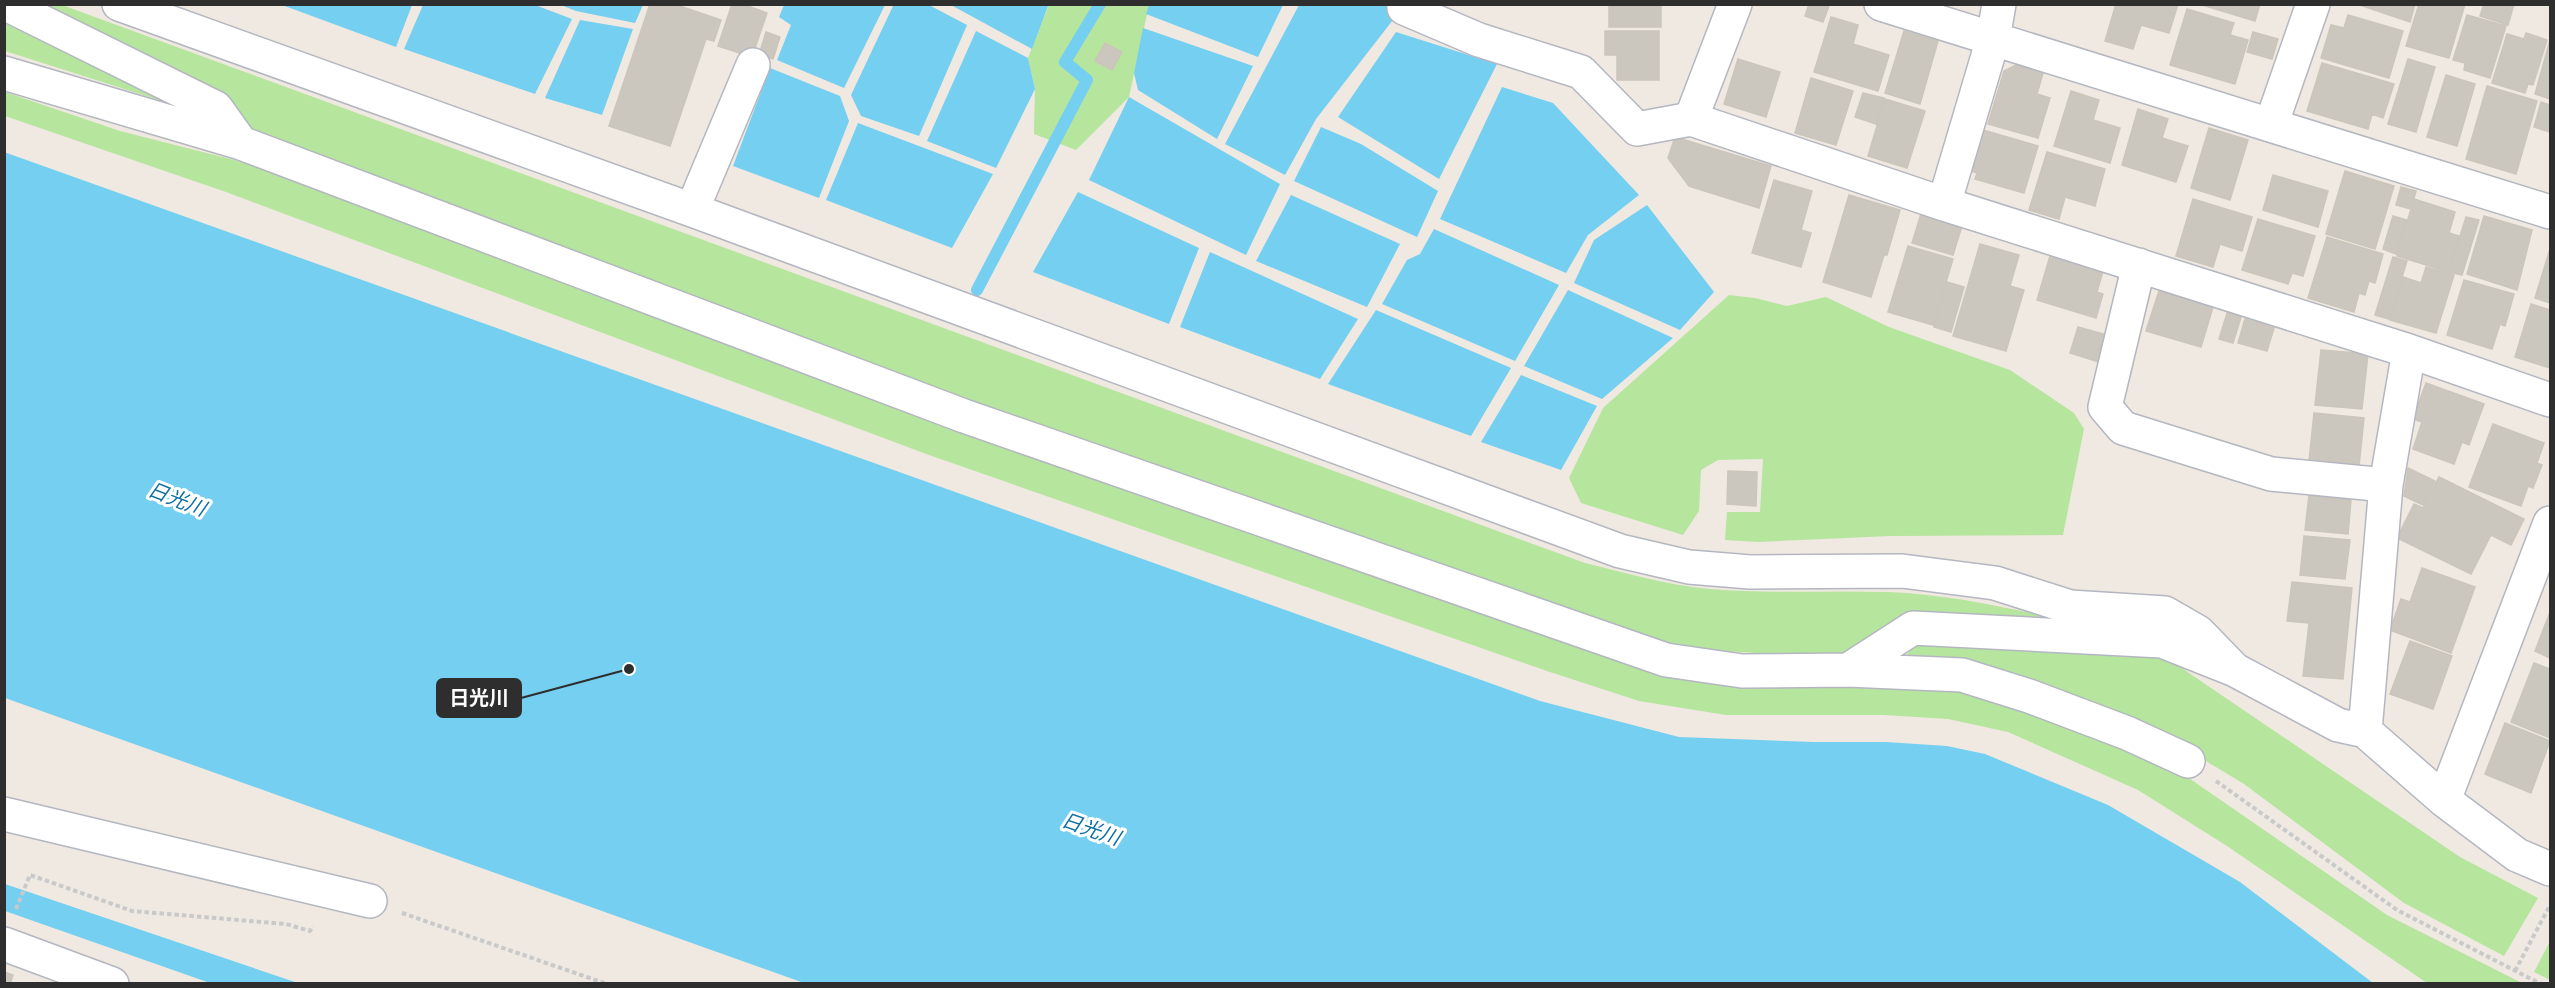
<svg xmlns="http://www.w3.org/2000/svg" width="2555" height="988" font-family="'Roboto Condensed','Noto Sans JP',sans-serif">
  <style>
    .green { fill: #b6e59e }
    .water { fill: #75cff0 }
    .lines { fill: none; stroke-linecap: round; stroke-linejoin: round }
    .stream { stroke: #75cff0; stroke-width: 12 }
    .building { fill: #cbc7bf; stroke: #cbc5ba; stroke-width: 1.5 }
    .minor-casing { stroke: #b4b7c1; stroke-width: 36 }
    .path { stroke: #c9c9c9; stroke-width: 4; stroke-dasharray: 4.5 3; stroke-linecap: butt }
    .minor { stroke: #fff; stroke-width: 33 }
    .labels { text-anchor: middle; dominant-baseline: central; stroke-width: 6; stroke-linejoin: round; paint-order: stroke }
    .water-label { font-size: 20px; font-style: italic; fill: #0d6fa3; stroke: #fff }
    .leader { fill: none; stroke: #2e2e2e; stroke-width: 2 }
    .callout-dot { fill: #2e2e2e; stroke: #fff; stroke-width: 2 }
    .callout { fill: #2e2e2e; stroke: #2e2e2e; stroke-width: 2 }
    .callout-label { font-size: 20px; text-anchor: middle; font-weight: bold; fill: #fff }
  </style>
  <rect width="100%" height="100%" fill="#efe9e1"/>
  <!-- green -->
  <path class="green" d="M35,5H62L1585,563C1626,573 1667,585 1710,589C1769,594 1829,590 1888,592C1946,594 2003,607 2059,619L1909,618L1838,658L1674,648L971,407L254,133L228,99Z
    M1045,5H1149L1129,97L1076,150L1034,134L1035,89L1028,58L1048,7Z
    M5,17L206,115L5,51Z
    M5,92L120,131L250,164L1656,669L1958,685L2027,704L2183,774L2387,915L2522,983H2427L2227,846L2138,790L2008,732L1948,719L1884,715H1726L1639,701L1547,671L929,455L226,192L5,116Z
    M1729,295L1755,298L1787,306L1826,297L1889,327L2010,370L2074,413L2084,429L2063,535L1890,536L1758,542L1725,540L1727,512H1760L1763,459L1718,460L1701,470L1699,511L1683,535L1581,503L1569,478L1603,408Z
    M1912,641L2164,656L2460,857L2538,898L2504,956L2404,903L2244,784L2171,740L1907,657Z
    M2550,941V980L2534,972Z"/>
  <!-- water -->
  <path class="water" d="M894,4L929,5L967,25L919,136L861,116L851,95Z
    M1045,4L1048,6L1032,49L951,5Z
    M282,5V4L412,5L396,47Z
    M423,5H535L572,19L535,94L404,49Z
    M561,5H643L635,23L576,11Z
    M784,5H885L844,88L777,60L791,25L779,17Z
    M1149,5V4L1283,5L1258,57L1146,14Z
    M1299,5H1393L1396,16L1316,119L1285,175L1225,144Z
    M580,20L633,29L602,115L545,98Z
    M1143,28L1253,66L1217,139L1138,90L1134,73Z
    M976,31L1028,58L1035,89L996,168L927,141Z
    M1396,32L1497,64L1439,179L1338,117Z
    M770,68L840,96L849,121L819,198L733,166Z
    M1502,87L1553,103L1639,195L1588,235L1566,273L1440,219Z
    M1129,97L1280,184L1246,255L1089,180Z
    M858,123L993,174L952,248L826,200Z
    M1321,127L1361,144L1438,191L1417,237L1294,181Z
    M4,152L1540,701L1679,737L1814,742H1886L1947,746L1985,754L2108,805L2240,882L2373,983H804L5,698Z
    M1078,192L1199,248L1169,324L1033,272Z
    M1291,195L1400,244L1367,307L1256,261Z
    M1647,205L1714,292L1680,330L1574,283L1594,240Z
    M1434,229L1559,285L1515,361L1382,304L1407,260L1420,254Z
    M1210,252L1358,319L1320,379L1180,327Z
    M1568,290L1673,338L1602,399L1524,366Z
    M1376,310L1511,368L1471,436L1328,384Z
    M1521,375L1597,406L1561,470L1481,442Z
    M5,884L298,983H210L5,911Z"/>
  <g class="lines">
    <!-- stream -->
    <path class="stream" d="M977,290L1087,80L1065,62L1100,4"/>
  </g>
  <!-- building -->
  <path class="building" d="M650,4H674L721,20L714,41L706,39L670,146L609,126Z
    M732,4H742L767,13L752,57L718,46Z
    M1609,4H1661V27H1609Z
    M1809,4L1829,6L1823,22L1805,16Z
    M2116,4H2178L2169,33L2141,25L2133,49L2105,41Z
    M2199,4H2260L2255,21Z
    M2357,4H2415L2410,22Z
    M2419,4H2465L2449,58L2406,46Z
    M2484,4H2514L2508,25L2480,16Z
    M2187,9L2234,23L2230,35L2248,40L2235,84L2170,65Z
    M2348,15L2403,31L2389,78L2321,58L2331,25L2344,28Z
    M2467,15L2506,26L2490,78L2464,70L2465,63L2453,60Z
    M1831,17L1858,25L1853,44L1889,55L1878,91L1814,72Z
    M1605,31H1659V80H1617V55H1605Z
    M1904,31L1938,41L1920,104L1885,93Z
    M766,32L780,37L773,59L759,55Z
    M2253,32L2278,39L2272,59L2247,52Z
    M2526,33L2547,40L2533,85L2528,84L2525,93L2492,83L2507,34L2524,39Z
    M2550,40V99L2535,94Z
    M1105,43L1122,52L1112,70L1095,61Z
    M1738,59L1780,72L1766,117L1724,104Z
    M2408,59L2435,67L2416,132L2388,124Z
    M2322,63L2394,84L2383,118L2372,114L2368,129L2307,111Z
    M2016,65L2043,73L2037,94L2050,98L2038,138L1988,124L2004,71Z
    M2446,75L2475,84L2457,146L2427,137Z
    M1811,78L1853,91L1836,145L1795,133Z
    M2487,86L2537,101L2516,174L2466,159Z
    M2071,91L2099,100L2093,120L2120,128L2110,163L2054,146Z
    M1863,93L1884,98L1876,124L1855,117Z
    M1885,99L1925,111L1907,168L1868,156Z
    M2541,102L2550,105V132L2534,127Z
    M2138,109L2168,119L2162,138L2188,146L2176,182L2122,165Z
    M2209,128L2248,140L2230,200L2191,188Z
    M1983,130L2038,146L2024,193L1975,179L1977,173L1971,171Z
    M1675,137L1771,166L1759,208L1689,186L1668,158Z
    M2047,152L2105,169L2095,206L2065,197L2059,219L2029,210Z
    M2345,171L2394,186L2375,249L2326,234Z
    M2273,175L2328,191L2318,227L2263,210Z
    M1774,180L1812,191L1801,230L1811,233L1801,267L1752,253Z
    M2401,187L2416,191L2411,209L2396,205Z
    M1849,195L1900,210L1887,255H1884L1871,297L1823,282Z
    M2193,199L2252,217L2242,251L2220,244L2213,267L2176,256Z
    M2414,199L2455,212L2449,233L2459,236L2449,272L2397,256Z
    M1921,214L1962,226L1953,255L1912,243Z
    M2393,216L2407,220L2396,254L2383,249Z
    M2484,216L2532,230L2517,290L2467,274Z
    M2466,217L2479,220L2462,275L2449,272Z
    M2258,219L2315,236L2303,276L2292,273L2288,284L2242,270Z
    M2327,237L2383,254L2375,283L2369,281L2365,295L2359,293L2354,312L2308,298Z
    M1980,244L2019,255L2010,286L2024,290L2006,351L1953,336Z
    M1908,246L1953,259L1933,325L1888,312Z
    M2550,249V303L2535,298Z
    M2050,256L2103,271L2097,292L2103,294L2096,318L2037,300Z
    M2393,257L2407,261L2389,319L2375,315Z
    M2426,267L2454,275L2436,333L2390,320L2403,277L2421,283Z
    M2464,280L2514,294L2505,326L2500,324L2492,349L2447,335Z
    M1947,282L1964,287L1951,332L1934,327Z
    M2159,291L2213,307L2201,347L2146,331Z
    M2531,304L2550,310V368L2515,357Z
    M2228,310L2242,314L2233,343L2219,339Z
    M2245,319L2274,328L2267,351L2238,343Z
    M2078,327L2107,335L2099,362L2070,353Z
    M2321,350L2368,354L2362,409L2315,405Z
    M2426,383L2484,404L2469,445L2462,442L2454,464L2413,449L2422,422L2413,419Z
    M2314,413L2364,418L2359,466L2309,461Z
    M2493,424L2544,443L2537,463L2542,465L2533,488L2528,486L2521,506L2469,487Z
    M2408,468L2435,481L2423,505L2404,496Z
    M1728,471L1757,472L1756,506L1727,504Z
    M2439,477L2524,519L2511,545L2491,535L2471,574L2397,538L2414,504L2423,508Z
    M2309,495L2351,500L2348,534L2305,530Z
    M2304,536L2350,540L2345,579L2300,575Z
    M2422,568L2475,587L2451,653L2390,630L2401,599L2410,602Z
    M2292,582L2352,588L2343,679L2303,676L2309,623L2287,621Z
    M2550,612V658L2535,651Z
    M2410,641L2452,656L2433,709L2390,694Z
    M2534,663L2550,669V738L2511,722Z
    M2505,723L2550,741L2531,793L2485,774Z
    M4,972L13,975L10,984H4Z"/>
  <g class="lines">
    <!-- minor casing -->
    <g class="minor-casing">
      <path id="minor" d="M6,4L216,108L241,143
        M119,4L692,210L1620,551L1689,567L1750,572L1902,571L1995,583L2070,607L2165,613L2198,632L2235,670
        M1735,4L1691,119L1944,204
        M1881,4L2550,212
        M1999,4L1993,39L1944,204L2409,351L2386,485L2365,731L2444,800L2517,855L2550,869
        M1404,8L1479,40L1581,72L1637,129L1691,119
        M4,73L241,143L964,416L1666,660L1742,671L1848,670L1962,675L2029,696L2127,733L2188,761
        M2271,125L2313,4
        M692,210L753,65
        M2139,265L2105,407L2123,428L2271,474L2386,485
        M2409,351L2550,400
        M1848,670L1913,628L2162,641L2235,670L2338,725L2365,731
        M2444,800L2550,523
        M4,814L370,901
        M4,944L112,984"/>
    </g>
    <!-- path -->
    <path class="path" d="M2216,781L2397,910L2541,984
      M16,909L30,875L132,911L286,924L310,931L313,926
      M402,913L607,984
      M2515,971L2550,905"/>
    <!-- minor -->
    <use href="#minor" class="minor"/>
  </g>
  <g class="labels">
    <!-- water labels -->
    <g class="water-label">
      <text transform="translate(177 499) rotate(21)">日光川</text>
      <text transform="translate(1091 829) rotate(19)">日光川</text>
    </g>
  </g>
  <!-- callouts -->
  <path class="leader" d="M629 669L521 698"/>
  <circle class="callout-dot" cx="629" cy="669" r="6"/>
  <rect class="callout" x="437" y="679" width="84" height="38" rx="6"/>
  <g class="callout-label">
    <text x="479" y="705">日光川</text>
  </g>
  <!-- border -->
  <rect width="2555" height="988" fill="none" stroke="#2e2e2e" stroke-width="12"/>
</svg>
